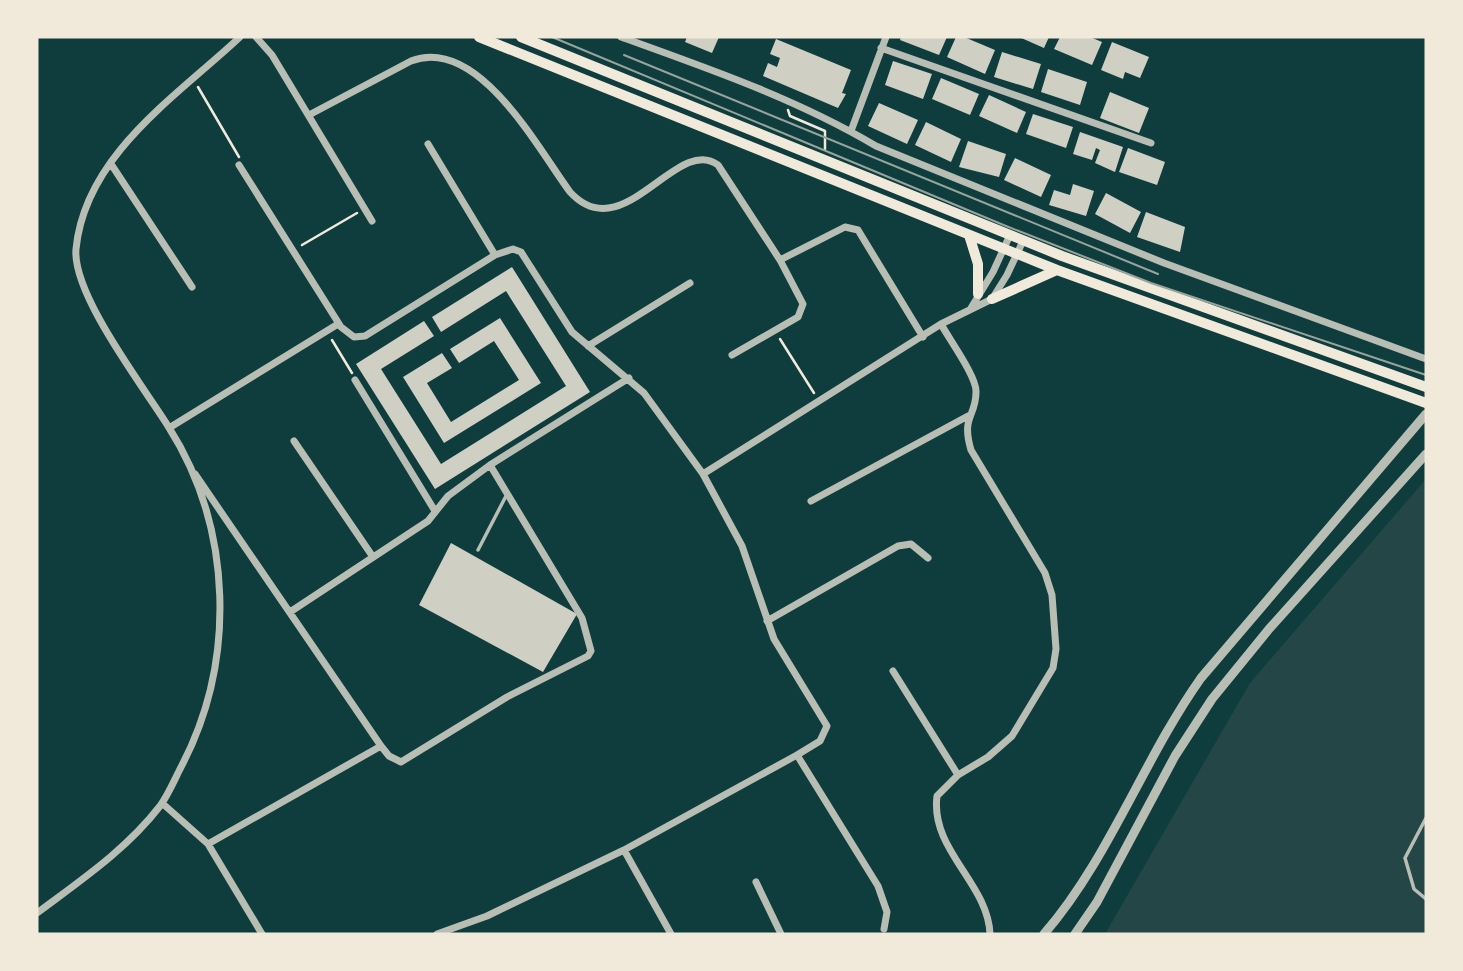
<svg xmlns="http://www.w3.org/2000/svg" width="1463" height="971" font-family="Signika,sans-serif">
  <style>
    .green { fill: #244646 }
    .building { fill: #cfcfc3 }
    .lines { fill: none; stroke-linecap: round; stroke-linejoin: round }
    .path { stroke: #f1e9da; stroke-width: 2.5 }
    .service { stroke: #b8beb3; stroke-width: 3.5 }
    .minor { stroke: #b8beb3; stroke-width: 7 }
    .tertiary { stroke: #b8beb3; stroke-width: 9 }
    .secondary { stroke: #f1e9da; stroke-width: 10 }
    .tram { stroke: #97a49c; stroke-width: 2 }
  </style>
  <rect width="100%" height="100%" fill="#0f3d3e"/>
  <!-- green -->
  <path class="green" d="M1426,479V934H1105L1250,683Z"/>
  <!-- building -->
  <path class="building" d="M687,37H719L712,53L685,42Z
    M901,37H947L939,55L900,40Z
    M956,37H964L995,50L985,74L947,57Z
    M1019,37H1049L1044,48Z
    M1060,37H1090L1102,42L1092,65L1054,49Z
    M776,39L851,70L842,93L846,94L838,108L763,76L768,63L777,67L780,58L770,54Z
    M1112,42L1149,57L1140,78L1125,72L1123,79L1101,70Z
    M1002,52L1041,64L1033,89L994,77Z
    M893,61L932,74L923,99L885,85Z
    M1048,69L1087,82L1080,105L1041,92Z
    M941,78L979,94L970,115L932,99Z
    M1110,92L1149,108L1139,133L1100,118Z
    M989,95L1026,112L1017,133L979,116Z
    M879,103L918,120L907,144L868,126Z
    M1033,114L1073,127L1066,148L1026,134Z
    M926,122L961,139L951,162L915,145Z
    M1080,132L1123,147L1115,172L1095,163L1100,150L1096,148L1092,160L1073,154Z
    M968,141L1006,154L999,177L959,167Z
    M1128,148L1165,162L1157,185L1119,172Z
    M1015,158L1051,175L1041,197L1004,180Z
    M1073,184L1094,191L1086,216L1049,205L1054,190L1070,195Z
    M1106,193L1141,212L1130,233L1095,214Z
    M1146,212L1185,227L1180,252L1137,237Z
    M512,267L590,392L435,489L356,364L424,321L434,336L381,369L441,464L566,386L506,291L441,332L432,317Z
    M500,318L541,383L444,443L403,377L442,353L452,368L427,383L451,422L519,380L494,341L459,363L450,349Z
    M451,543L577,614L543,672L419,605Z"/>
  <g class="lines">
    <!-- path -->
    <path class="path" d="M198,87L239,157
      M788,110L790,116L825,131V149
      M302,245L357,213
      M780,339L814,393
      M332,340L352,373"/>
    <!-- service -->
    <path class="service" d="M478,550L506,496
      M1426,818L1405,858L1414,889L1426,899"/>
    <!-- minor -->
    <path class="minor" d="M256,37L272,55L372,221
      M621,37C707,68 797,99 876,146L1164,263L1426,359
      M881,48L1151,143
      M309,115L411,61C478,35 538,149 570,192C623,250 677,134 718,165L780,260L803,304L798,317L732,355
      M851,131L886,37
      M428,144L495,255
      M111,164L192,287
      M239,165L341,327L354,337L365,336L495,255L513,249L521,252L572,332L644,393L703,474L742,546L774,639L827,726L820,741L797,755L624,850L487,916L437,934
      M780,260L845,227L858,230L923,337
      M971,308L993,272L1010,235
      M941,324C949,339 977,377 976,392C976,417 961,416 971,450L1045,573L1052,595L1056,649L1053,668L1012,736L988,757L958,775L937,796C930,850 988,883 990,934
      M588,346L690,283
      M355,380L435,511
      M169,428L338,324
      M294,441L373,557
      M195,474L381,746L389,756L401,762L507,697L588,656L591,651L582,618L490,465
      M703,474L941,324L992,299L1007,275L1023,241
      M811,501L968,416
      M290,612L428,521L448,496L490,465L629,378
      M767,621L898,546L911,544L928,558
      M893,671L958,775
      M797,755L878,886L887,912L884,929
      M162,803L208,844L262,934
      M208,844L381,746
      M624,850L671,934
      M756,882L781,934
      M37,913C81,880 126,850 160,806C168,795 174,781 180,769C237,662 233,528 168,426C143,386 72,294 76,249C85,155 177,96 240,37"/>
    <!-- tertiary -->
    <path class="tertiary" d="M1044,934C1109,859 1143,760 1201,678L1426,414
      M1075,934L1097,902L1175,756L1212,699L1269,629L1426,454"/>
    <!-- secondary -->
    <path class="secondary" d="M479,37L1057,270L1426,403
      M521,37L1062,256L1426,387
      M969,235L978,264V294
      M992,299L1057,270"/>
    <!-- tram -->
    <path class="tram" d="M552,37L1006,226L1151,283L1426,375
      M624,55L1158,274"/>
  </g>
  <!-- border -->
  <rect width="1463" height="971" fill="none" stroke="#f1e9da" stroke-width="77"/>
</svg>
